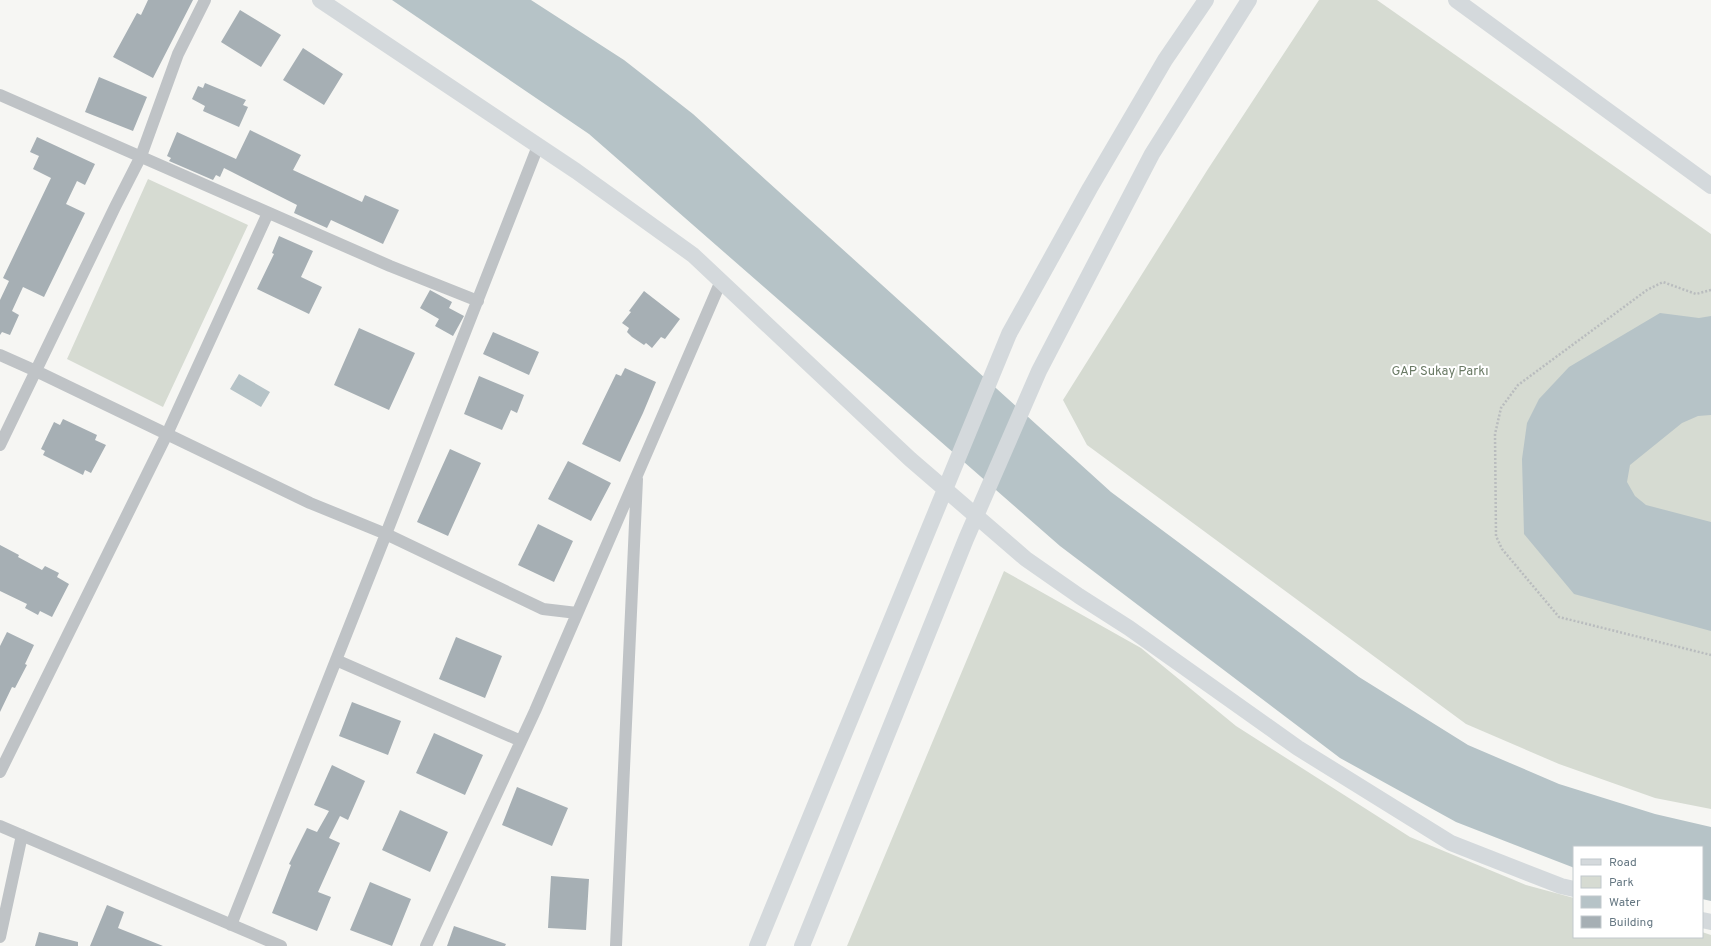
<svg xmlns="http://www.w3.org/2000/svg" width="1711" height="946" font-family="Overpass,sans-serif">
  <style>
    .green { fill: #d6dbd2 }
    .water { fill: #b6c3c7 }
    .building { fill: #a6afb4 }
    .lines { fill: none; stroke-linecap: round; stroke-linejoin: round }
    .path { stroke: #b9bcbe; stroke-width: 2.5; stroke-dasharray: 2 2; stroke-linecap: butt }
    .street { stroke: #bfc3c6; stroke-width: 12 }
    .secondary { stroke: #d4d9dc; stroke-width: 16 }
    .labels { text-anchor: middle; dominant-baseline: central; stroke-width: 4; stroke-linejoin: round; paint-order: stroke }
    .park-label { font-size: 13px; fill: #6a7a65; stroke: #fff }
  </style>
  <rect width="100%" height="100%" fill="#f6f6f3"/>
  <!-- green -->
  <path class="green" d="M1319,0H1377L1711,234V809L1655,798L1559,764L1466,724L1087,445L1063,400L1208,169Z
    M148,179L248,225L163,407L67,359Z
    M1004,571L1141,648L1236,726L1410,837L1526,885L1574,898V937H1702V932L1711,935V946H847Z"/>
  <!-- water -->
  <path class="water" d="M392,0H531L624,60L693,114L1111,492L1359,677L1468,745L1559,784L1655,814L1711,827V901L1702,899V847H1574V868L1572,867L1456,822L1340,758L1060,546L589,134Z
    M1660,313L1699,318L1711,316V415L1698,416L1682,423L1630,465L1627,482L1635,496L1646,505L1711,522V631L1574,594L1524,534L1522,459L1527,423L1539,399L1569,367Z
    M239,374L270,392L261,407L230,389Z"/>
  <!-- building -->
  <path class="building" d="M148,0H193L153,78L113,57L137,13L141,15Z
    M240,10L281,35L261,67L221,42Z
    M303,48L343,74L324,105L283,80Z
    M99,77L147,97L133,131L85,112Z
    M205,83L246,100L243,105L248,107L239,127L203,111L205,106L192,99L198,86L203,88Z
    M250,130L301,155L293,170L362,202L365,195L399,210L383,244L331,220L327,228L294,213L297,205L224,168L220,177L216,175L213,180L169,161L171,158L167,156L177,132L236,159Z
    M37,137L95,164L85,185L77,181L66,204L85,213L44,297L23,287L12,311L19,315L10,335L2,332L0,335V300L9,281L3,278L51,178L33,169L39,156L30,152Z
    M279,236L313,251L301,277L322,287L309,314L257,289L274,254L272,253Z
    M430,290L452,302L449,308L464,316L453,336L435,326L439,319L420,308Z
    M644,291L680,319L665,339L661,337L652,348L646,343L644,345L632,337L627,332L629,328L622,323L631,312L629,311Z
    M359,328L415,353L389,410L334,385Z
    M493,332L539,352L529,375L483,354Z
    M625,368L656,382L643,413L620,462L582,444L616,374L621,376Z
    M479,376L524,395L517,413L511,410L502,430L464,414Z
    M63,419L97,435L95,440L106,445L91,473L85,470L83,475L43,455L45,451L41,449L54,422L60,425Z
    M450,449L481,463L448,536L417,522Z
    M568,461L611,483L591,521L548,499Z
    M538,524L573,541L554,582L518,565Z
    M0,545L19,555L18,557L42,570L45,566L59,573L57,577L69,584L52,617L40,611L38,615L25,608L27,604L0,591Z
    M7,632L34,645L25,664L27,665L15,688L12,687L0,712V646Z
    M456,637L502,656L485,698L439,679Z
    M352,702L401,721L388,755L339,736Z
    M434,733L483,755L465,795L416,773Z
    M332,765L365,781L348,820L340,816L329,838L340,843L318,892L331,897L317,931L272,913L291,865L289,864L307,828L317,832L329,811L314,805Z
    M517,787L568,808L552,846L502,825Z
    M400,810L448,832L430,872L382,850Z
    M551,876L589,879L586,930L548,928Z
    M370,882L411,899L392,946L350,930Z
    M107,905L124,912L118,928L163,946H90Z
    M454,926L506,944L505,946H447Z
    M39,932L78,942V946H35Z"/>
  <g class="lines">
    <!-- path -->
    <path class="path" d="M1711,290L1696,294L1663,282L1647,290L1518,385L1501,408L1495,434L1496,536L1502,549L1559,617L1711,655"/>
    <!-- street -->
    <path class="street" d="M0,95L390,266L478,301
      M0,355L36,371L310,503L386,534L543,609L577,613
      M0,445L115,207L141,156L178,54L205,0
      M336,660L521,741
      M0,772L167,434L268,213
      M0,826L281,946
      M231,925L386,534L538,146
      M0,937L22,835
      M426,946L535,711L721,281
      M616,946L637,479"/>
    <!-- secondary -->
    <path class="secondary" d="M320,0L576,171L693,255L910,459L1026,559L1079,596L1129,628L1298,748L1451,843L1561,886L1574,889
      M1456,0L1711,186
      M1702,920L1711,922
      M757,946L1009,334L1090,188L1165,60L1206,0
      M802,946L966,539L1039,371L1152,154L1249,0"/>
  </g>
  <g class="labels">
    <!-- park labels -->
    <g class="park-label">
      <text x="1440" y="372">GAP Sukay Parkı</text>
    </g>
  </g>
  <!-- legend -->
  <rect x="1573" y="846" width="130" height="92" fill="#ffffff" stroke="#c2c9cd"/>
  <rect x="1581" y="859" width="20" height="6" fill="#d4d9dc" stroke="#c2c9cd"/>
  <text x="1609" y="866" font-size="12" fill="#667883">Road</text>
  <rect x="1581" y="876" width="20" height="12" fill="#d6dbd2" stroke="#c2c9cd"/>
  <text x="1609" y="886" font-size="12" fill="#667883">Park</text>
  <rect x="1581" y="896" width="20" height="12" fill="#b6c3c7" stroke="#c2c9cd"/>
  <text x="1609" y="906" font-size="12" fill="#667883">Water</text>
  <rect x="1581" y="916" width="20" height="12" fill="#a6afb4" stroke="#c2c9cd"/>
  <text x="1609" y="926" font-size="12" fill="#667883">Building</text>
</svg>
